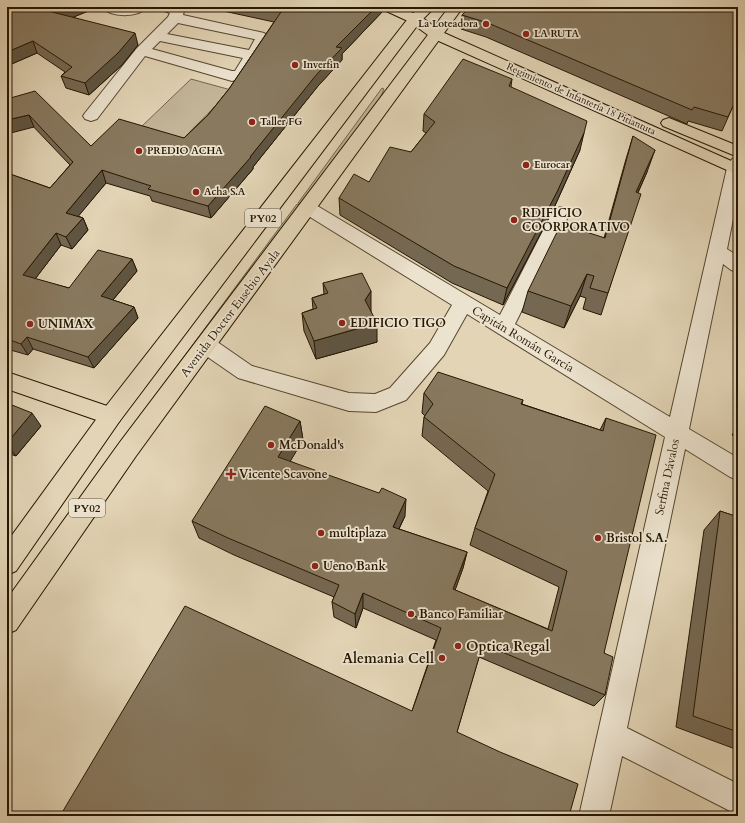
<svg xmlns="http://www.w3.org/2000/svg" width="745" height="823" font-family="Cardo,serif">
  <style>
    .green { fill: #c2b497; stroke: #74654c }
    .lines { fill: none; stroke-linecap: round; stroke-linejoin: round }
    .minor-casing { stroke: #55462f; stroke-width: 2 }
    .major-casing { stroke: #261602; stroke-width: 2 }
    .highway-casing { stroke: #261602; stroke-width: 2 }
    .minor { fill: #ece3cf; fill-rule: evenodd }
    .major { fill: #e2d4b5; fill-rule: evenodd }
    .highway { fill: #e2d4b5; fill-rule: evenodd }
    .wall { fill: #756852; stroke: #261602 }
    .shaded-wall { fill: #5f5542; stroke: #261602 }
    .building { fill: #88795f; stroke: #261602 }
    .poi-dot { fill: #8f2418; stroke: #ece3cf; stroke-width: 1.5 }
    .labels { text-anchor: middle; dominant-baseline: central; stroke-width: 3.5; stroke-linejoin: round; paint-order: stroke }
    .far-poi-label { font-size: 10px; font-weight: bold; fill: #261602; stroke: #ece3cf; text-anchor: start }
    .far-street-label { font-size: 10px; fill: #261602; stroke: #ece3cf }
    .shield { fill: #ece3cf; stroke: #615440; stroke-width: 1 }
    .shield-label { font-size: 11px; font-weight: bold; fill: #261602 }
    .poi-label { font-size: 12px; font-weight: bold; fill: #261602; stroke: #ece3cf; text-anchor: start }
    .street-label { font-size: 12px; fill: #261602; stroke: #ece3cf }
    .near-poi-label { font-size: 14px; font-weight: bold; fill: #261602; stroke: #ece3cf; text-anchor: start }
  </style>
  <rect width="100%" height="100%" fill="#e2d4b5"/>
  <filter id="stains"><feTurbulence type="fractalNoise" baseFrequency=".005" numOctaves="4"/><feColorMatrix values="0 0 0 0 .2 0 0 0 0 .09 0 0 0 0 .02 0 0 0 .5 -.17"/></filter>
  <radialGradient id="worn" r=".72"><stop offset=".6" stop-color="#630" stop-opacity="0"/><stop offset="1" stop-color="#630" stop-opacity=".3"/></radialGradient>
  <!-- green -->
  <path class="green" d="M191,79L231,90L183,139L141,127Z
    M382,88L384,89L381,96L302,204L298,203Z
    M297,204L301,205L134,424Z"/>
  <g class="lines">
    <!-- minor casing -->
    <g class="minor-casing">
      <path id="minor" d="M102,7H147C139,18 110,18 102,7Z
        M160,7H179L184,11L183,15L264,33L269,38L268,42L245,77L232,81L145,56L97,119L91,121L85,119L83,116L85,113L137,48L168,17L170,13L162,10ZM178,23L254,39H255L249,50L167,34ZM160,41L243,58L235,71H232L152,49Z
        M738,158V194L727,249L738,256V272L731,270L723,264L689,429L738,458V480L730,477L685,449L627,728L738,784V815L622,756L609,816H579L665,437L467,314L444,355L406,400L376,412L349,411L238,378L199,351L196,345L199,339L206,337L213,339L252,366L349,393L375,394L390,388L430,343L452,305L302,212L299,208L302,204L308,202L314,204L500,315L552,213L555,209L561,207L567,209L570,213L515,324L670,417L727,168L732,159Z"/>
    </g>
    <!-- major casing -->
    <g class="major-casing">
      <path id="major" d="M382,7H400L420,16L442,32L738,164V175L432,38L410,22L384,10Z
        M669,118L738,146V157L663,126L661,123L663,120Z
        M7,372L119,410L122,416L119,422L111,425L7,389Z"/>
    </g>
    <!-- highway casing -->
    <g class="highway-casing">
      <path id="highway" d="M420,7H435L420,22L119,422L16,571L7,575V542L103,410L410,16Z
        M449,7H463L136,456L16,630L7,634V599L120,442Z"/>
    </g>
    <!-- minor -->
    <use href="#minor" class="minor"/>
    <!-- major -->
    <use href="#major" class="major"/>
    <!-- highway -->
    <use href="#highway" class="highway"/>
  </g>
  <!-- wall -->
  <path class="wall" d="M7,7H98L73,17L138,45L122,65L89,95L66,88L61,76L65,72L37,53L7,66Z
    M205,7H383V11L342,54V60L318,86L253,167V169L211,218L152,201L150,196L106,183L78,216L83,218L88,230L72,249L61,245L35,279L69,288L132,259L137,271L113,300L134,307L138,318L94,368L33,349L28,355L7,349V173L50,188L70,165L7,99L91,146L184,138L208,115L229,89L274,22Z
    M462,15L738,95L722,131L688,121L687,124L486,37L461,29Z
    M512,79L511,87L580,150L553,210L503,305L452,283L340,215L339,198L369,182L411,152L426,133L423,131L424,114Z
    M633,136L647,172L638,193L608,293L601,315L583,309L586,298L580,296L564,328L522,312L528,291L604,238L626,159Z
    M323,283L371,310V311L377,342L316,359L304,331L302,313L313,309L312,298L324,294Z
    M424,393L523,400L522,404L600,430L606,418L604,653L605,695L594,706L479,657L457,732L569,816L412,711L436,640L363,608L356,628L334,617L332,602L334,597L234,555L199,538L192,521L300,421L303,440L290,461L405,516L399,529L467,552L463,568L455,590L548,629L559,587L470,545L475,528L488,491L422,436L424,417L425,416L422,413Z
    M7,403L41,426L16,456L7,453Z
    M738,426V439L732,435Z
    M720,511L738,517V750L676,727L704,530Z
    M688,813L693,816H681Z"/>
  <!-- shaded-wall -->
  <path class="shaded-wall" d="M65,7H98L57,24L52,12Z
    M376,7H383V11L342,54V60L318,86L253,167V169L211,218L208,206L250,157L336,47Z
    M135,33L138,45L122,65L89,95L85,83Z
    M33,41L37,53L7,66V52Z
    M29,115L34,127L7,134V120Z
    M584,133L580,150L553,210L503,305L507,288Z
    M655,150L647,172L628,214L636,192Z
    M102,170L106,183L71,225L66,213Z
    M83,218L88,230L72,249L66,237Z
    M56,233L61,245L29,287L23,275Z
    M132,259L137,271L106,308L101,296Z
    M587,274L580,296L564,328L571,306Z
    M371,291V310L365,318V300Z
    M134,307L138,318L94,368L88,357Z
    M377,323V342L316,359L314,341Z
    M27,337L33,349L28,355L21,344Z
    M32,413L41,426L16,456L7,445V443Z
    M300,421L303,440L282,475L278,457Z
    M406,499L405,516L392,543L393,527Z
    M467,552L463,568L450,604L453,589Z
    M363,593V608L356,628L355,614Z"/>
  <!-- building -->
  <path class="building" d="M7,7H65L52,12L135,33L118,53L85,83L61,76L72,67L33,41L7,52Z
    M258,7H376L336,47L342,48L317,74L250,157H251L208,206L148,189L151,186L102,170L66,213L83,218L66,237L56,233L23,275L69,288L98,250L132,259L101,296L134,307L88,357L27,337L21,344L7,339V173L50,188L73,162L29,115L7,120V99L35,91L91,146L119,119L184,138L208,115L229,89L281,12Z
    M470,7H738V95L728,117L694,107L692,110L488,23L462,15Z
    M463,59L512,79L509,86L587,121L584,133L557,192L507,288L454,266L339,198L354,174L369,182L390,147L411,152L435,122L424,114Z
    M633,136L655,150L636,192L641,194L608,293L590,288L594,276L587,274L571,306L528,291L561,224L605,238Z
    M362,273L371,291L365,300L377,323L314,341L302,313L317,308L312,298L328,293L323,283Z
    M438,372L523,400L521,404L603,431L606,418L656,435L604,653L613,657L605,695L483,644L457,732L500,752L578,784L569,816H60L185,606L412,711L441,628L363,593L355,614L332,602L339,585L228,538L192,521L265,406L300,421L278,457L379,493L382,488L406,499L393,527L467,552L453,589L552,631L567,571L475,528L495,474L424,417L433,404L424,393Z
    M7,403L32,413L7,443Z
    M720,511L738,517V732L693,716Z
    M688,813L693,816H687Z"/>
  <!-- markers -->
  <g class="poi-dot">
    <circle cx="486" cy="24" r="4"/>
    <circle cx="526" cy="34" r="4"/>
    <circle cx="295" cy="65" r="4"/>
    <circle cx="252" cy="122" r="4"/>
    <circle cx="139" cy="151" r="4"/>
    <circle cx="526" cy="165" r="4"/>
    <circle cx="196" cy="192" r="4"/>
    <circle cx="514" cy="220" r="4"/>
    <circle cx="342" cy="323" r="4"/>
    <circle cx="30" cy="324" r="4"/>
    <circle cx="271" cy="445" r="4"/>
    <path d="M229 468h4v4h4v4h-4v4h-4v-4h-4v-4h4z"/>
    <circle cx="321" cy="533" r="4"/>
    <circle cx="598" cy="538" r="4"/>
    <circle cx="315" cy="566" r="4"/>
    <circle cx="411" cy="614" r="4"/>
    <circle cx="458" cy="646" r="4"/>
    <circle cx="442" cy="658" r="4"/>
  </g>
  <g class="labels">
    <!-- far-poi labels -->
    <g class="far-poi-label">
      <text x="478" y="24" text-anchor="end">La Loteadora</text>
      <text x="534" y="34">LA RUTA</text>
      <text x="303" y="65">Inverfin</text>
      <text x="260" y="122">Taller FG</text>
      <text x="147" y="151">PREDIO ACHA</text>
      <text x="534" y="165">Eurocar</text>
      <text x="204" y="192">Acha S.A</text>
    </g>
    <!-- far-street labels -->
    <g class="far-street-label">
      <text transform="translate(581 99) rotate(24)">Regimiento de Infantería 18 Pitiantuta</text>
    </g>
    <!-- shield labels -->
    <g class="shield">
      <rect x="245" y="209" width="36" height="18" rx="3"/>
      <rect x="69" y="499" width="36" height="18" rx="3"/>
    </g>
    <g class="shield-label">
      <text x="263" y="218">PY02</text>
      <text x="87" y="508">PY02</text>
    </g>
    <!-- poi labels -->
    <g class="poi-label">
      <text x="522" y="213">RDIFICIO<tspan x="522" dy="14">COORPORATIVO</tspan></text>
      <text x="350" y="323">EDIFICIO TIGO</text>
      <text x="38" y="324">UNIMAX</text>
      <text x="279" y="445">McDonald's</text>
      <text x="239" y="474">Vicente Scavone</text>
      <text x="329" y="533">multiplaza</text>
      <text x="606" y="538">Bristol S.A.</text>
      <text x="323" y="566">Ueno Bank</text>
      <text x="419" y="614">Banco Familiar</text>
    </g>
    <!-- street labels -->
    <g class="street-label">
      <text transform="translate(230 313) rotate(-53)">Avenida Doctor Eusebio Ayala</text>
      <text transform="translate(523 339) rotate(31)">Capitán Román García</text>
      <text transform="translate(667 477) rotate(-78)">Serfina Dávalos</text>
    </g>
    <!-- near-poi labels -->
    <g class="near-poi-label">
      <text x="466" y="646">Optica Regal</text>
      <text x="434" y="658" text-anchor="end">Alemania Cell</text>
    </g>
  </g>
  <!-- margin -->
  <rect width="745" height="823" fill="none" stroke="#e2d4b5" stroke-width="24"/>
  <rect x="8" y="8" width="729" height="807" fill="none" stroke="#261602" stroke-width="2"/>
  <rect x="12" y="12" width="721" height="799" fill="none" stroke="#261602"/>
  <rect width="100%" height="100%" filter="url(#stains)"/>
  <rect width="100%" height="100%" fill="url(#worn)"/>
</svg>
